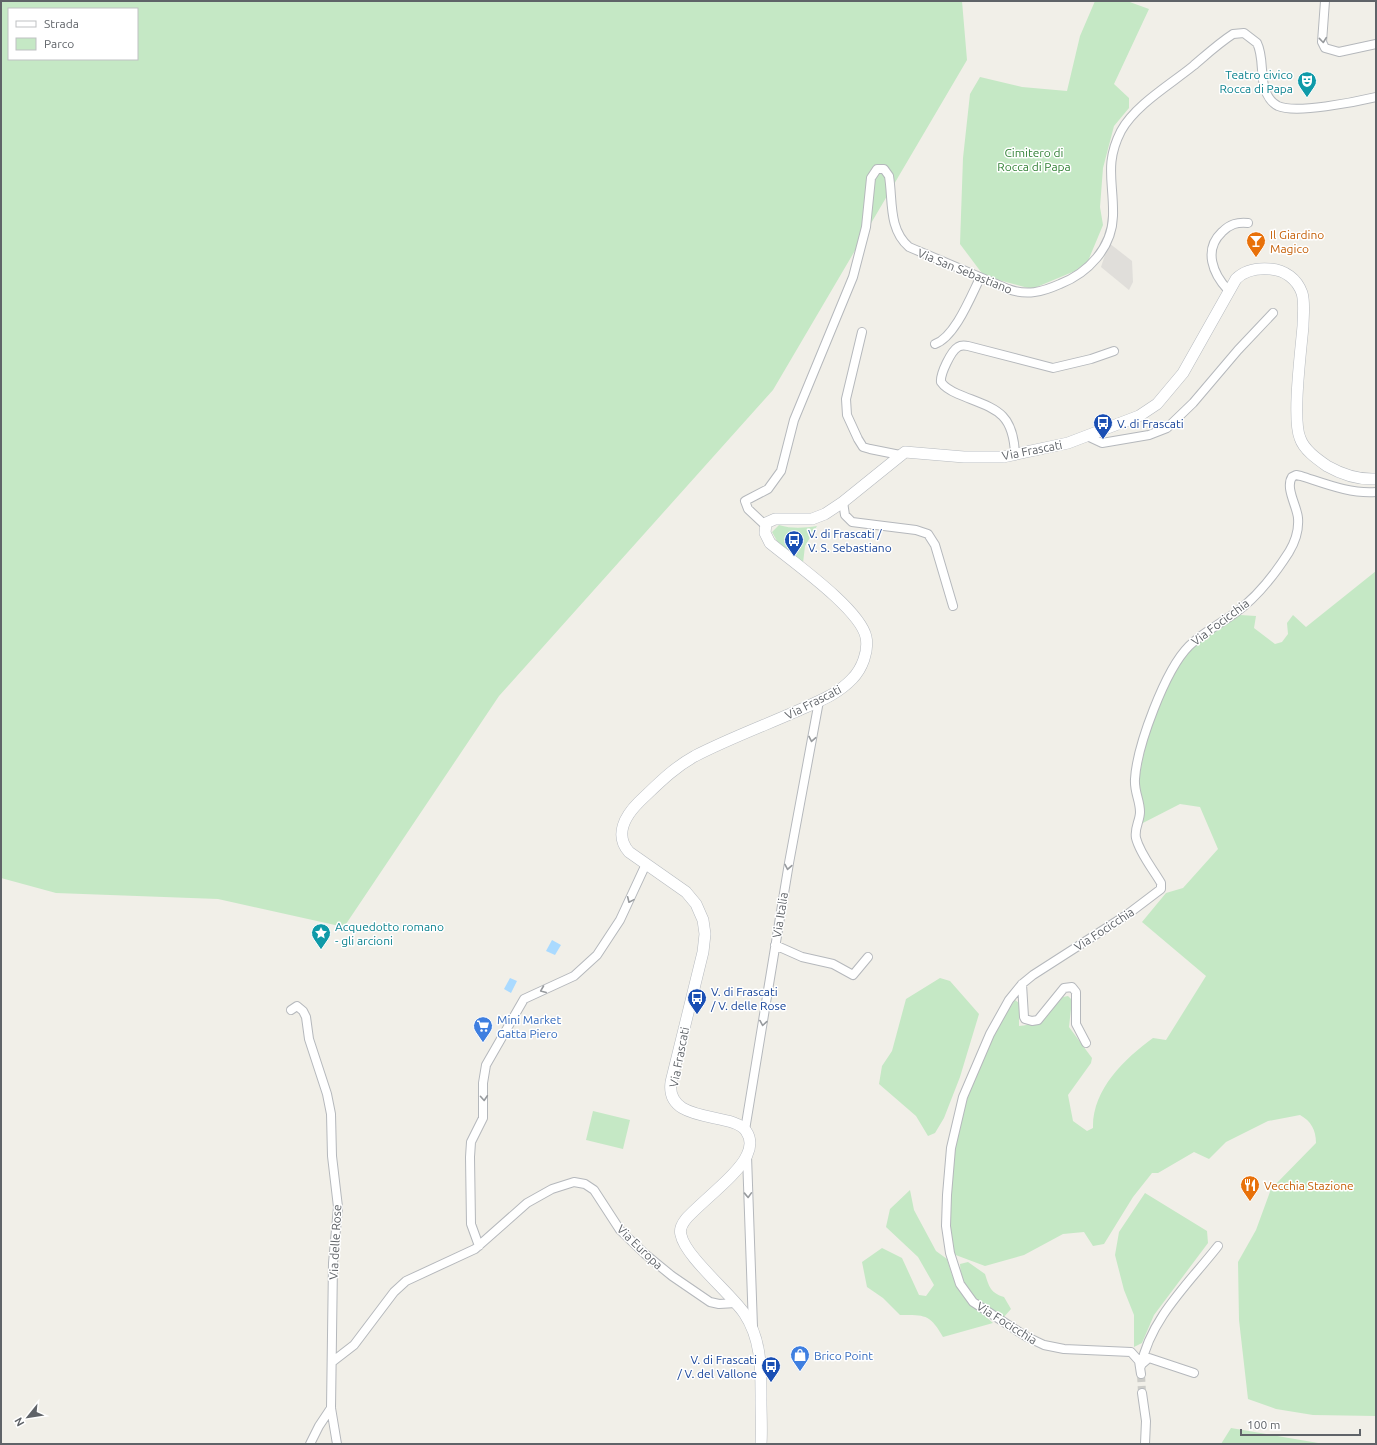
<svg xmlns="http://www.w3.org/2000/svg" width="1377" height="1445" font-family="Ubuntu,sans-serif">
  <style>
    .industrial { fill: #e0deda }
    .green { fill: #c5e8c5; fill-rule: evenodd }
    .water { fill: #aadaff }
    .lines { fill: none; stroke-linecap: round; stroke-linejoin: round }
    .minor-tunnel { stroke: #ccccc8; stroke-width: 8; stroke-dasharray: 8 4; stroke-linecap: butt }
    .minor-casing { stroke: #b5b8bc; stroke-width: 10 }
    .secondary-casing { stroke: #b6babf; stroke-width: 12 }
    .minor { stroke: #fff; stroke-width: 8 }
    .secondary { stroke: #fff; stroke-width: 11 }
    .oneway { stroke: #979a9d }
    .labels { text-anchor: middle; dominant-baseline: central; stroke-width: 3; stroke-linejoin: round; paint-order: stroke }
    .culture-label { font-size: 12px; fill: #0d838f; stroke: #fff; text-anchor: end }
    .park-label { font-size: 12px; fill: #348238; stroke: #fff }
    .food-label { font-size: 12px; fill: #c56008; stroke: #fff; text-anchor: start }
    .street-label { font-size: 12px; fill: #5f6368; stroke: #fff }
    .transit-label { font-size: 12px; fill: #164399; stroke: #fff; text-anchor: start }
    .shop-label { font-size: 12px; fill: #366cbe; stroke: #fff; text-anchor: start }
  </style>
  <rect width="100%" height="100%" fill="#f1efe8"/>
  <!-- industrial -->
  <path class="industrial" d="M1109,243L1132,261L1133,282L1129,290L1101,267Z"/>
  <!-- green -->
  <path class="green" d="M1,1H962L967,60L773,390L499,696L344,927L218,899L56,893L1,878ZM9,9H137V59H9Z
    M1095,1H1127L1149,9L1114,84L1129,98V108L1114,126L1103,168L1100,207L1103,225L1088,261L1075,271L1032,289L984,276L960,244L963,158L970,94L980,77L1022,87L1067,91L1080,36Z
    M779,525C792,529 804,528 817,526L805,546L803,563L777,541L772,532Z
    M1376,571V1416L1313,1415L1276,1409L1248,1399L1239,1320L1238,1262L1256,1230L1271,1189L1316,1143C1316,1130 1311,1121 1300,1115L1268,1121L1226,1142L1209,1159L1194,1152L1158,1173H1152L1133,1197L1104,1244L1093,1246L1084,1232L1063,1234L1024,1255L985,1266L953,1254C948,1230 950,1214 951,1190C952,1170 953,1149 957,1130C969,1084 989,1038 1015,1000L1019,1003V1026C1043,1024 1048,1014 1063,997L1068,996L1072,1000L1069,1027L1092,1058L1091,1063L1068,1095L1073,1121L1087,1131L1093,1128C1092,1090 1124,1059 1153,1038L1166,1040L1206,976L1142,922L1166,893L1183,888L1218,849L1200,807L1180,804L1139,825L1137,790L1143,757L1152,721L1175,668L1199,640L1240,615L1256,616L1254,628L1275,644L1282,642L1288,634L1287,623L1293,615L1306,627Z
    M940,978L950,981L979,1014L960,1077L944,1118L935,1133L928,1136L916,1116L879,1084L882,1066L892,1051L906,999Z
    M593,1111L630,1120L623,1149L586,1140Z
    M910,1190L914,1210L936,1251L947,1259L952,1275L964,1297L993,1323L943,1337C930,1314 925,1315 900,1315L883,1298L867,1287L862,1262L882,1248L902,1258L919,1295L926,1296L934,1285L918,1257L886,1227L890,1209Z
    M1145,1193L1207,1231L1208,1243L1154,1315L1142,1343L1134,1347V1315L1124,1290L1115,1255L1119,1232Z
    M968,1262L985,1274C989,1287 991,1293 1004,1297L1011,1309L1003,1318C981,1305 961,1292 960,1264Z
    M1231,1428L1324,1444H1221Z"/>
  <!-- water -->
  <path class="water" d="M552,940L561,945L555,955L546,951Z
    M510,978L517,981L511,993L504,989Z"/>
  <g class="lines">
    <!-- minor-tunnel -->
    <path class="minor-tunnel" d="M1141,1374L1142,1393"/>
    <!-- minor casing -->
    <g class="minor-casing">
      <path id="minor" d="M1325,1L1322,42L1325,48L1339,52L1376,44
        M1228,290C1213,274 1203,250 1222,232C1230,224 1237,222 1248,223
        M862,332L846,399L847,415L858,439L863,447L870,449L900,455
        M935,344C955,337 971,296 980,278
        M1087,436L1102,443L1149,435L1167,428L1193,403L1238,350L1273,313
        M1015,454C1013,410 994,409 958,394C951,391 945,388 941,382C940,374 951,351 958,347C961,345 964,345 968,346L1053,368L1091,359L1114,351
        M843,502L845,515L852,522L916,530L928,534L935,545L953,606
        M765,525L748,509L745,501L768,489L781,471L794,420L853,277L866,227L871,178L877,169H884L889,176C893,200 888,229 909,247L1008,289C1027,296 1042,292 1060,284C1088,273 1112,248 1113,216C1114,183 1104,164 1121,131C1135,105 1171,84 1193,66C1206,55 1219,43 1233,34L1244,33L1257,43C1264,57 1260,75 1265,89C1267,96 1272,103 1278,106C1296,114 1355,102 1376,97
        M775,945L802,957L833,964L853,975L868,957
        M1022,984L1024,1017L1025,1019L1032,1021L1038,1020L1064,988L1072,987L1076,992V1024L1086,1043
        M291,1010L297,1006L303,1011L306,1017L309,1039L327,1094L331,1114L332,1156L338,1207L333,1263L331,1408L337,1444
        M745,1130L789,863L819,701
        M747,1156L753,1327
        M479,1246L471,1224L470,1157L471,1142L483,1118V1083L486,1065L524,999L574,976L597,955L620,920L646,864
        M332,1362L354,1345L394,1292L406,1281L475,1249L527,1203L552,1189L574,1182L585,1184L594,1190L620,1230L645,1254L672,1276L710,1302L719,1304L736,1303
        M1142,1364L1149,1358L1194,1373
        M1141,1366C1150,1319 1189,1283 1218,1246
        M1141,1374L1139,1361L1131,1352L1064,1349L1044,1345L1027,1337L973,1302L960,1284L950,1253L946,1226L947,1195L951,1148L963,1097L990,1034L1009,1000L1022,984L1033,975L1128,914L1161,889V883C1153,869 1140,854 1136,838C1134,828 1140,821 1140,812C1140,800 1134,792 1135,779C1137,746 1165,670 1189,646C1202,633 1220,624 1235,613C1256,598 1275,574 1289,552C1295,542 1299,530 1298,518C1297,506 1285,488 1292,477L1296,475L1301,476C1326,484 1350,494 1376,492
        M1142,1393L1146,1421L1145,1444
        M310,1444L319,1426L331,1408"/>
    </g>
    <!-- secondary casing -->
    <g class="secondary-casing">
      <path id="secondary" d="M761,1444C762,1430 761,1415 761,1401C761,1370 762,1340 744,1313C730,1293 685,1256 681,1235C679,1229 682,1224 686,1219C701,1202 739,1174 747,1155C751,1147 751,1138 746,1131C733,1111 665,1125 671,1082L703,952L705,934L703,920L696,904L686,892L629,852C614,835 625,816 639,802C657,785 673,768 695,756C728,739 763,726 797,711C817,702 837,695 852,679C862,669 869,651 866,637C860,609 793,562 770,543L765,533L766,523L775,519H812L825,514L843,502L905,452L964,457H1003L1068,443L1139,416L1157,404L1183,373L1236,279C1245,270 1257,268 1270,269C1285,270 1297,279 1302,293C1305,303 1303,316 1303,326C1301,350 1292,419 1300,438C1304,450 1317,459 1327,466C1343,475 1358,480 1376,479"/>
    </g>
    <!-- minor -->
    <use href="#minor" class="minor"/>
    <!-- secondary -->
    <use href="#secondary" class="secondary"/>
  </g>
  <!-- one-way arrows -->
  <defs><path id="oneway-chevron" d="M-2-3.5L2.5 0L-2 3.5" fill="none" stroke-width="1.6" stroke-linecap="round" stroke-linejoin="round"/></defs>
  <g class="oneway">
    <use href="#oneway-chevron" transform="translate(1323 40) rotate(84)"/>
    <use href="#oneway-chevron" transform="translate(812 739) rotate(101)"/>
    <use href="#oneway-chevron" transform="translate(788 867) rotate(100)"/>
    <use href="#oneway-chevron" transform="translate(630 900) rotate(114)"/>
    <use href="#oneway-chevron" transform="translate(543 990) rotate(158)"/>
    <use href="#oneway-chevron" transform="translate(763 1023) rotate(99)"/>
    <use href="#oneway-chevron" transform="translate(484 1098) rotate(86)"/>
    <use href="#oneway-chevron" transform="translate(748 1195) rotate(88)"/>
  </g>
  <!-- icons -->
  <defs>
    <g id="theatre-pin" transform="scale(1)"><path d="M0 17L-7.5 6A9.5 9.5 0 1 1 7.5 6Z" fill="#0f9aa8" stroke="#fff"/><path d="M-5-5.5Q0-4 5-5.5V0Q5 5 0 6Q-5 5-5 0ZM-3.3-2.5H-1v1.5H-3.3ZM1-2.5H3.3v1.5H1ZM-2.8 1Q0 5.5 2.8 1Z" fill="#fff"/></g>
    <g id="bar-pin" transform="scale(1)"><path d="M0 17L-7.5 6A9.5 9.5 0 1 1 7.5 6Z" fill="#e8710a" stroke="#fff"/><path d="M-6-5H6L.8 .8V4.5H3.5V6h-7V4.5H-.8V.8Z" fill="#fff"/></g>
    <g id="bus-pin" transform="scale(1)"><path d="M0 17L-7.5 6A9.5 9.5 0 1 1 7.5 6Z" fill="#1a4fb4" stroke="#fff"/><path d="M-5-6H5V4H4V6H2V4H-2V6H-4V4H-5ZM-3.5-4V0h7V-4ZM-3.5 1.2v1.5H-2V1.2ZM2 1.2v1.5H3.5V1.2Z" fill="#fff"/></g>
    <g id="sight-pin" transform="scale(1)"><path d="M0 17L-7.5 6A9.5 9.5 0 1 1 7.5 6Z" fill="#0f9aa8" stroke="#fff"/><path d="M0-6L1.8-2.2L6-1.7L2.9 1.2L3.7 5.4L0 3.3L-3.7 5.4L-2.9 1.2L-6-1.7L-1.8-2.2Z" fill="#fff"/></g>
    <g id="supermarket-pin" transform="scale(1)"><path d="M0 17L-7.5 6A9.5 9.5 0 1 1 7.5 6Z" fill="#3f7fe0" stroke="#fff"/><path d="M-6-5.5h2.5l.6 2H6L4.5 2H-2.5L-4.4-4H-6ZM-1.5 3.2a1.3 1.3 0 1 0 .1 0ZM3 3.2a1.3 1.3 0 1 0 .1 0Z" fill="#fff"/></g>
    <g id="restaurant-pin" transform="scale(1)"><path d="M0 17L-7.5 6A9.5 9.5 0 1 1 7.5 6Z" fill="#e8710a" stroke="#fff"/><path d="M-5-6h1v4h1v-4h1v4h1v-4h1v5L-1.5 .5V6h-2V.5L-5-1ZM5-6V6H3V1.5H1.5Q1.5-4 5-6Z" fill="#fff"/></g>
    <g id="shop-pin" transform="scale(1)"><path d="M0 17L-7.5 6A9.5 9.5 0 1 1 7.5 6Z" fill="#3f7fe0" stroke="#fff"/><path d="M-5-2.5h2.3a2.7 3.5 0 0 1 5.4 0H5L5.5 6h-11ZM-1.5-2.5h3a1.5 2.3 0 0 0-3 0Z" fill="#fff"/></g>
  </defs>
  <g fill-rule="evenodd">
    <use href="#theatre-pin" x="1307" y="81"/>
    <use href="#bar-pin" x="1256" y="241"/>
    <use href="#bus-pin" x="1103" y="423"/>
    <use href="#bus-pin" x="794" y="540"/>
    <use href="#sight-pin" x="321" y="933"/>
    <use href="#bus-pin" x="697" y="998"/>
    <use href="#supermarket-pin" x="483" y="1026"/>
    <use href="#restaurant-pin" x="1250" y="1185"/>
    <use href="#shop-pin" x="800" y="1355"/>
    <use href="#bus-pin" x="771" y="1366"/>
  </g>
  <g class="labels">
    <!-- culture labels -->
    <g class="culture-label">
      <text x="1293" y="74">Teatro civico<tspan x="1293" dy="14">Rocca di Papa</tspan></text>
      <text x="335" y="926" text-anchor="start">Acquedotto romano<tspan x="335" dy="14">- gli arcioni</tspan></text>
    </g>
    <!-- park labels -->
    <g class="park-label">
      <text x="1034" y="152">Cimitero di<tspan x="1034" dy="14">Rocca di Papa</tspan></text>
    </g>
    <!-- food labels -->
    <g class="food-label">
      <text x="1270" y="234">Il Giardino<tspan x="1270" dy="14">Magico</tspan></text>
      <text x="1264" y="1185">Vecchia Stazione</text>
    </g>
    <!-- street labels -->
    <g class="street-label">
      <text transform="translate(965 271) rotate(22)">Via San Sebastiano</text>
      <text transform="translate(1032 450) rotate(-11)">Via Frascati</text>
      <text transform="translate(1220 622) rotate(-37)">Via Focicchia</text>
      <text transform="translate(813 702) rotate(-27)">Via Frascati</text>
      <text transform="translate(780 915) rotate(-81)">Via Italia</text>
      <text transform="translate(1104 929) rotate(-33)">Via Focicchia</text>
      <text transform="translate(679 1057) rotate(-79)">Via Frascati</text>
      <text transform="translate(335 1242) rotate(-87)">Via delle Rose</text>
      <text transform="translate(640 1247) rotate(44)">Via Europa</text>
      <text transform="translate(1007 1323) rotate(32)">Via Focicchia</text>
    </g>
    <!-- transit labels -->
    <g class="transit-label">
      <text x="1117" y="423">V. di Frascati</text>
      <text x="808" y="533">V. di Frascati /<tspan x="808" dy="14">V. S. Sebastiano</tspan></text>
      <text x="711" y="991">V. di Frascati<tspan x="711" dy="14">/ V. delle Rose</tspan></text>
      <text x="757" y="1359" text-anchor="end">V. di Frascati<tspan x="757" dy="14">/ V. del Vallone</tspan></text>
    </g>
    <!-- shop labels -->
    <g class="shop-label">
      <text x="497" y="1019">Mini Market<tspan x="497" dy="14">Gatta Piero</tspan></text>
      <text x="814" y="1355">Brico Point</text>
    </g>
  </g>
  <!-- border -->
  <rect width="1377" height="1445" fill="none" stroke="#5f6368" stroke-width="4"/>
  <!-- legend -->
  <rect x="8" y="8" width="130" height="52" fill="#ffffff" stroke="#bfc1c3"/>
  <rect x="16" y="21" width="20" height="6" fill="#ffffff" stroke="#bfc1c3"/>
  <text x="44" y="28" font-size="12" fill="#5f6368">Strada</text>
  <rect x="16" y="38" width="20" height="12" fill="#c5e8c5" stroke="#bfc1c3"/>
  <text x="44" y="48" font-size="12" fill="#5f6368">Parco</text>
  <!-- north arrow -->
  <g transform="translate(28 1417) rotate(240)" stroke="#ffffff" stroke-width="3" paint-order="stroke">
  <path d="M0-3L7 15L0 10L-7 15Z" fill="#5f6368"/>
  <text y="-6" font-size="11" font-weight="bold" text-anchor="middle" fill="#5f6368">N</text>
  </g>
  <!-- scale -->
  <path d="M1241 1429v6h119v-6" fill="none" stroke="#5f6368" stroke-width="2"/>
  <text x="1247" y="1429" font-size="12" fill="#5f6368" stroke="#ffffff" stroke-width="3" paint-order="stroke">100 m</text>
</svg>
